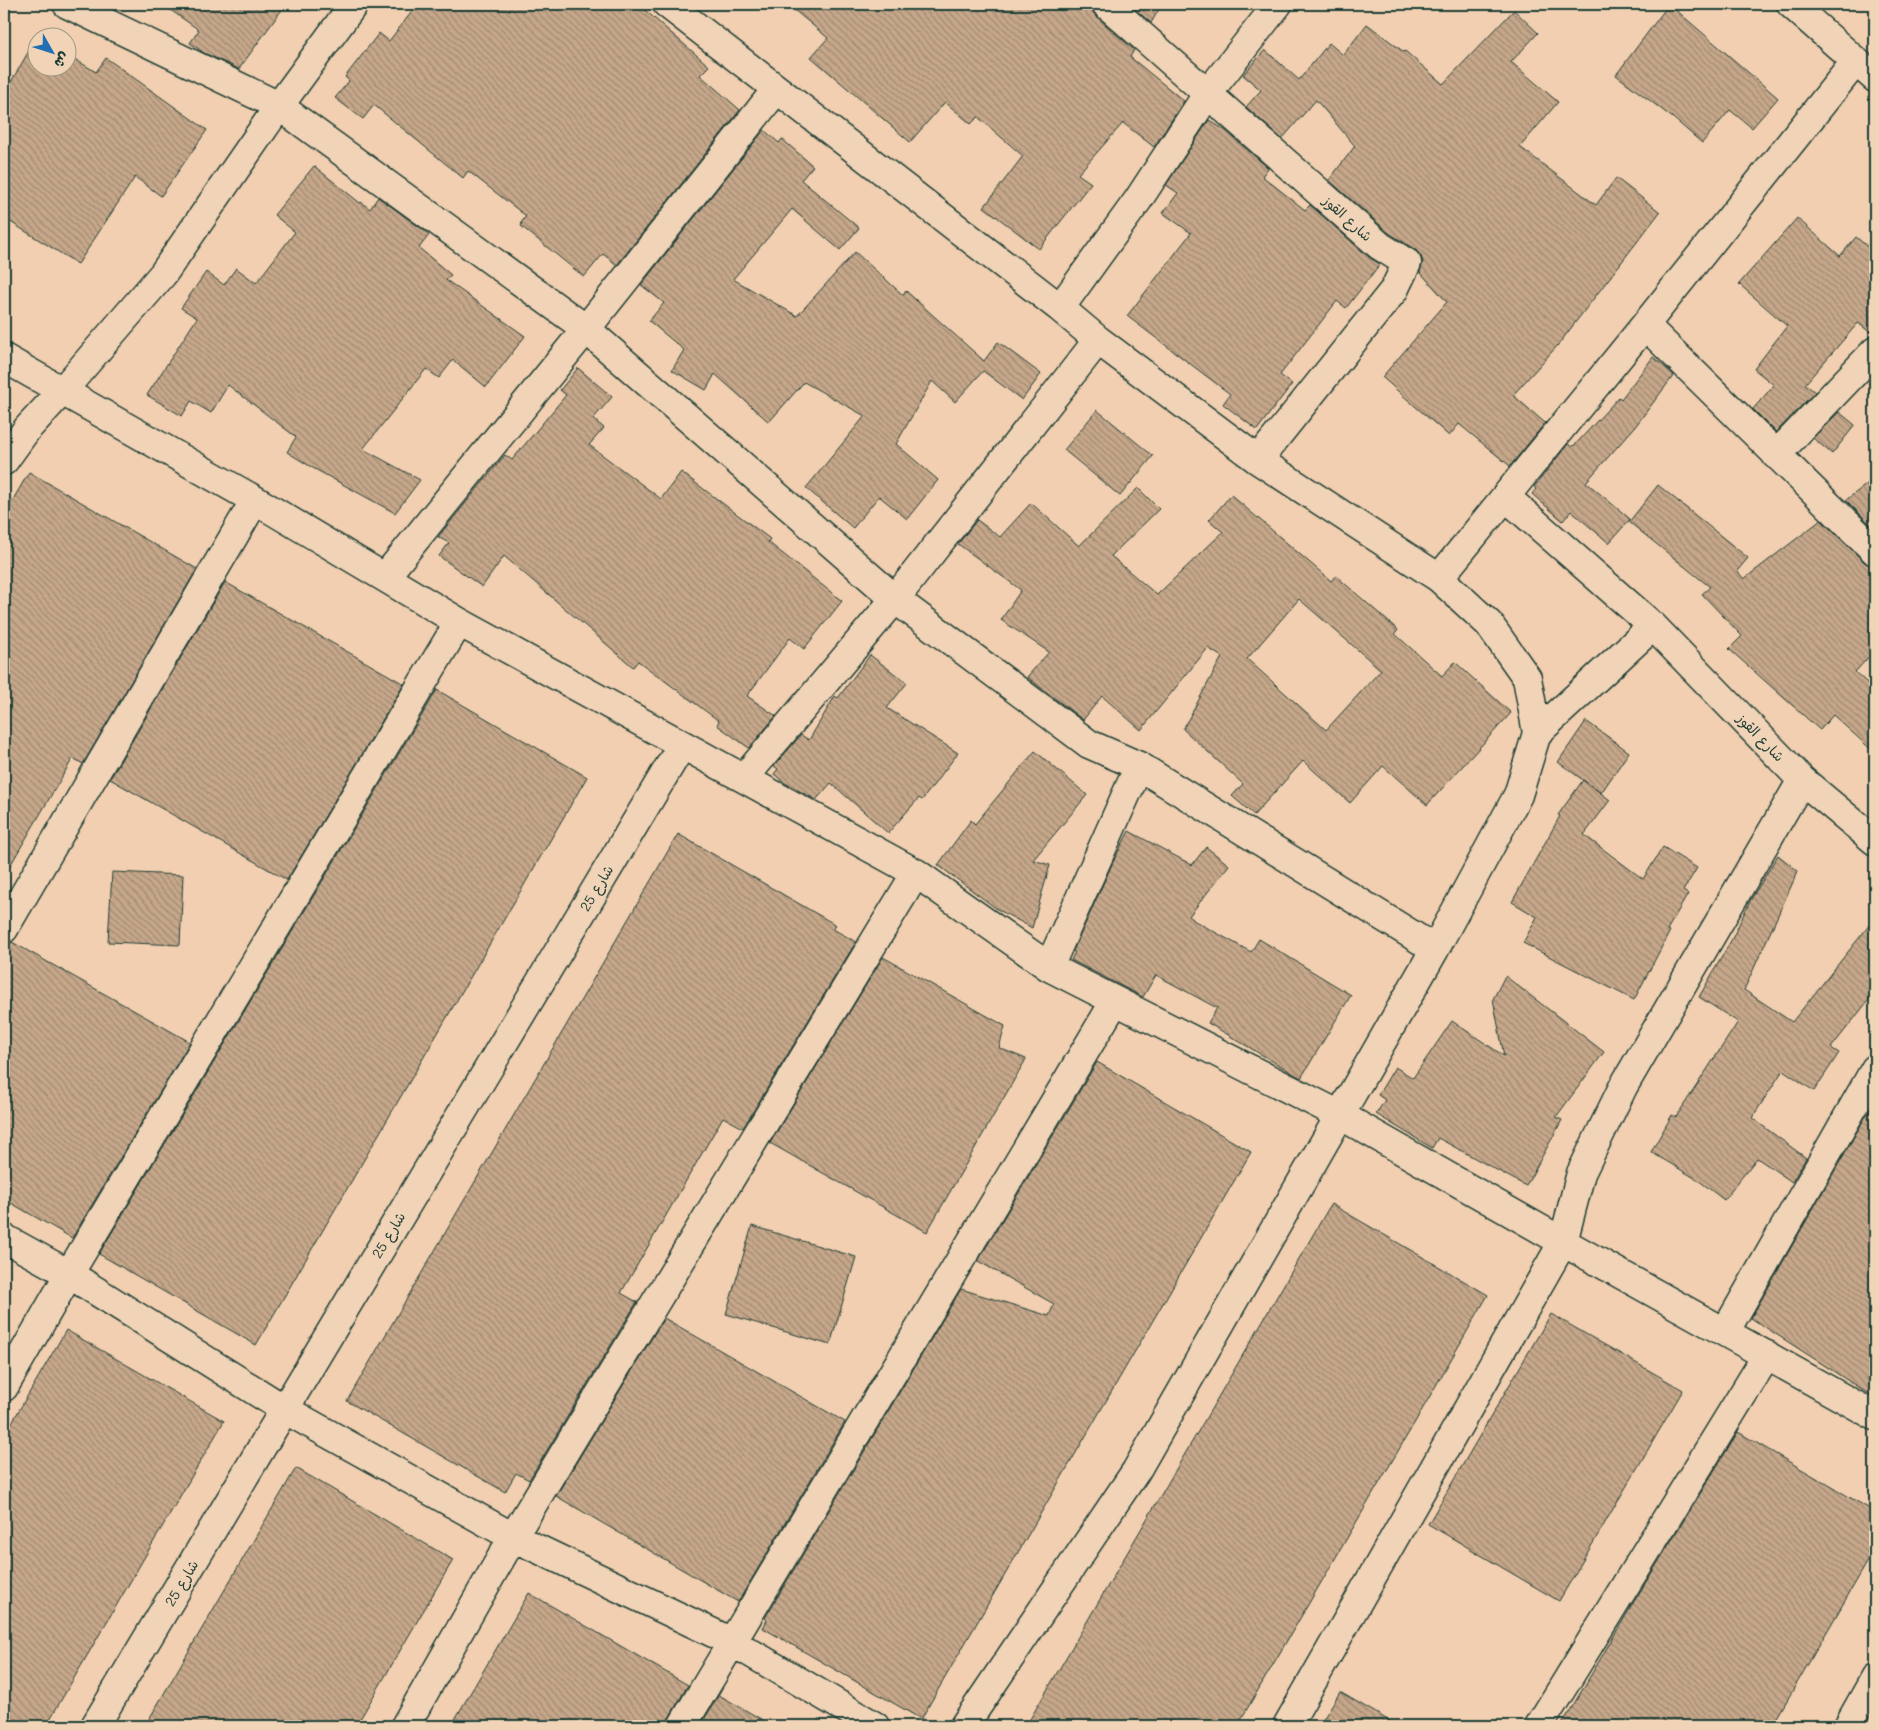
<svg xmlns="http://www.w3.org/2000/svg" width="1879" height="1730" font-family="Mali,'Playpen Sans Arabic',sans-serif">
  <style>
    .building { fill: url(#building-back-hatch); stroke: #1f3d34; fill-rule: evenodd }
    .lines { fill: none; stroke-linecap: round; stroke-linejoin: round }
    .minor-casing { stroke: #1f3d34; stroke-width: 31 }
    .minor { stroke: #f1d4b7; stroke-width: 28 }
    .labels { text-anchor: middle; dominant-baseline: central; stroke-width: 4; stroke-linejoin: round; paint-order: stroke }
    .street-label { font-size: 14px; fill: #1f3d34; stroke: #f1d4b7 }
  </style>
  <defs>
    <pattern id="building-back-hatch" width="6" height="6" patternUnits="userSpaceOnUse" patternTransform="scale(1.25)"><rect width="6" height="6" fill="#c6a78a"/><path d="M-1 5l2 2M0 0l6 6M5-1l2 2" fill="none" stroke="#a08972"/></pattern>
  </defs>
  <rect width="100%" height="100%" fill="#f1cfb0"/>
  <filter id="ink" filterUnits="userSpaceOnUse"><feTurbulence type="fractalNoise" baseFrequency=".02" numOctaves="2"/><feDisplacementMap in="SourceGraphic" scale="10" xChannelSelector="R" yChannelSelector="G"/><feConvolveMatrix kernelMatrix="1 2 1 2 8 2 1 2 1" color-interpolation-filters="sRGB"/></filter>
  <g filter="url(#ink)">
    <!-- building -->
    <path class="building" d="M162,4H286L239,69L204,53L190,43L199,30Z
      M418,4H638L709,66L700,75L740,110L617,265L603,254L584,277L521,226L522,224L521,223L526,216L468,171L463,178L374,105L363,119L335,98L349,81L345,77L379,33L389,41Z
      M787,4H1091V9L1096,16L1134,50L1130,57L1184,101L1154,147L1123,123L1078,174L1091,183L1039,249L984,207L1023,156L978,117L971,124L945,102L910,142L811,57L828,38Z
      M1129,4H1162L1151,23Z
      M1669,4L1778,98L1752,128L1730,110L1702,143L1673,118L1616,75Z
      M1514,10L1538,33L1511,62L1558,102L1520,147L1596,205L1616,178L1660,212L1558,345L1513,395L1545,423L1510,466L1459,424L1449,436L1382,377L1447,302L1420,272L1423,262L1421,256L1416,250L1389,233L1329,180L1355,146L1316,100L1282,139L1246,107L1261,90L1243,75L1265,50L1299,80L1329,43L1343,55L1367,24L1404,52L1405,51L1443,84Z
      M37,37L38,68H68V55L96,72L106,58L207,130L161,196L135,177L78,264L4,218V94Z
      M1209,120L1226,131L1268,168L1262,176L1305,210L1310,205L1370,258L1380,264L1346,308L1337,301L1280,375L1292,384L1257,430L1223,404L1230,394L1127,316L1191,233L1163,213L1178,193L1166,185Z
      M764,130L779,143L782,139L813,166L801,180L859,228L840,250L792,209L733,279L797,316L855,252L903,295L906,291L984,361L998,342L1041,374L1022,400L983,371L955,402L932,381L896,444L938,480L907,519L879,496L853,528L806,488L865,416L804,382L769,422L715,374L706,390L672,370L684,350L649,321L664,303L641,285Z
      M314,166L360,203L361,202L370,209L378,197L422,229L429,235L419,248L451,275L446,280L525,336L486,387L453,360L439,378L426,369L363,449L420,480L395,513L313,468L287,452L296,437L228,385L211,413L191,401L182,416L147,395L197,318L181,308L206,272L224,285L236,268L256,283L295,232L274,215Z
      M1797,218L1840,256L1856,237L1875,253V336L1858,323L1805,384L1815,392L1776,432L1753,409L1774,385L1754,369L1787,326L1739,284Z
      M1653,357L1674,375L1634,428L1586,482L1630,519L1609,543L1571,511L1563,521L1532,494L1536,489L1534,487L1568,444L1572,447L1573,445L1574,446L1619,397L1621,399Z
      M578,368L612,397L593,419L604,428L589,445L661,499L681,472L770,539L768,542L842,601L804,649L790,638L747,696L776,716L749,748L717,725L719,721L638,661L633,667L504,556L482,587L439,556L449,543L438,537L505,455L512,460L566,395L560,390Z
      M1097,410L1153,456L1120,496L1064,450Z
      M1839,412L1855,425L1832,454L1813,438Z
      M29,472L197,569L83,764L73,758L4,876V515Z
      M1875,478V529L1846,500Z
      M1658,485L1748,558L1737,571L1744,579L1821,520L1864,562L1871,566H1875V650L1855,672L1875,690V753L1833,715L1820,730L1729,649L1742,636L1702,594L1710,587L1629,522Z
      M1138,488L1159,509L1111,556L1157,595L1223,532L1209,520L1231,495L1331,581L1336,576L1398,630L1395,634L1442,676L1455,662L1511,713L1427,805L1383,766L1350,803L1303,761L1254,815L1232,796L1243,784L1183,729L1222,657L1208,648L1141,730L1102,696L1083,720L1027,677L1049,652L1001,620L1021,590L958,544L977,520L1000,537L1031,503L1079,546ZM1299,599L1381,670L1326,730L1247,659Z
      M225,582L404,684L287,880L110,779Z
      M870,655L907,683L887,708L958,753L922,800L919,798L888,833L831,783L816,800L785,783L774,774L778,769L774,766L801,735L809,740L835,696L838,698Z
      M437,690L587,777L256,1345L99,1254Z
      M1586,721L1629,752L1601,793L1558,762Z
      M1035,751L1087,795L1033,860L1050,865L1032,928L997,909L938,865L971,820L975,824Z
      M1583,780L1610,800L1584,835L1643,879L1663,847L1697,868L1683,891L1688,894L1667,930L1670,931L1634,1000L1523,943L1537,917L1512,902L1560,816L1558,815Z
      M1129,831L1192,865L1206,847L1229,865L1189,916L1193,919V920L1251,952L1259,939L1351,995L1301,1078L1208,1023L1217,1008L1156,975L1143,997L1071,960L1075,952L1073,951L1113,862Z
      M678,834L836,925L833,929L856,942L743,1128L723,1117L621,1293L637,1302L529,1480L516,1473L505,1492L347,1401Z
      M1778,855L1798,871L1744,990L1792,1022L1875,918V992L1831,1048L1839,1053L1814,1091L1783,1070L1752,1118L1806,1158L1792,1182L1757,1158L1724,1200L1698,1180L1651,1152L1672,1115L1676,1117L1738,1022L1699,997L1732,939L1750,901Z
      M112,872L183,875L180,945L108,942Z
      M12,942L190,1042L72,1238L4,1199V945Z
      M883,957L1005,1026L999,1048L1026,1059L927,1232L770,1143Z
      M1505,976L1604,1052L1556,1117L1562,1120L1526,1186L1438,1138L1432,1148L1376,1114L1385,1100L1378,1095L1395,1067L1413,1078L1452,1021L1504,1056L1493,999Z
      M1097,1062L1251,1152L921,1719L763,1628L767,1620L765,1618L961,1289L1049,1316L1054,1304L978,1261Z
      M1875,1100V1398L1751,1318Z
      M1331,1204L1488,1295L1415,1422L1237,1726H1026Z
      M752,1226L856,1257L830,1345L726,1314Z
      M1551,1314L1683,1390L1559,1601L1428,1524Z
      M664,1318L845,1422L738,1602L556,1496Z
      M66,1330L224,1421L46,1726H4V1436Z
      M1738,1432L1875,1512V1549L1772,1726H1561L1635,1600Z
      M296,1468L453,1560L356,1726H145Z
      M529,1593L688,1685L669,1718L666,1726H451Z
      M1340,1692L1398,1726H1319Z
      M719,1695L773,1726H700Z"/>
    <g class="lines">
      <!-- minor casing -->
      <g class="minor-casing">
        <path id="minor" d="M67,4L279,106L586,329L895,599L1089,744L1139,766L1435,949
          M667,4L1060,308L1098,340L1258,460L1439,578L1489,624L1527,678L1537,733L1518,795L1435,949L1136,1471L964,1726
          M1106,4L1380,246L1407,263L1394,290L1258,460
          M1791,4L1875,78
          M1060,308L1138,200L1208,93L1278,4
          M1645,325L1875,551
          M4,358L255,500L459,622L916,873L1049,967L1340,1115L1563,1242L1875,1416
          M1776,455L1875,351
          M4,461L27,429L63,390L163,274L279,106L354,4
          M1506,497L1653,626L1802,780L1875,841
          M385,577L586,329L776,90
          M1439,578L1645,325L1856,61
          M1537,733L1653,626
          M744,778L895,599L1098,340
          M4,929L255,500
          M1049,967L1139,766
          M4,1238L69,1274L284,1409L513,1537L732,1642L875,1726
          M1725,1332L1875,1069
          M4,1387L69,1274L459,622
          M95,1726L682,745
          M405,1726L513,1537L916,873
          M682,1726L1115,1001
          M1287,1726L1563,1242L1581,1173L1623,1087L1802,780
          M1539,1726L1767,1355
          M1848,1726L1875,1678"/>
      </g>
      <!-- minor -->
      <use href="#minor" class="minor"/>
    </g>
  </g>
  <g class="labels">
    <!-- street labels -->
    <g class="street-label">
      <text transform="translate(1348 218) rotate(42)">شارع القوز</text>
      <text transform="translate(1761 737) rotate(46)">شارع القوز</text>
      <text transform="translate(596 888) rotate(-59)">شارع 25</text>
      <text transform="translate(388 1235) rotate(-59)">شارع 25</text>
      <text transform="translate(181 1583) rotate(-59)">شارع 25</text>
    </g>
  </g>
  <!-- margin -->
  <rect width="1879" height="1730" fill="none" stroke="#f1d4b7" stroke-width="20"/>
  <rect x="10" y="10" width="1859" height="1710" fill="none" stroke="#1f3d34" stroke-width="2" filter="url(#ink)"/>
  <!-- north arrow -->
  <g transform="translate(52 52) rotate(129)"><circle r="24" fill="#f1d4b7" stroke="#9d9883"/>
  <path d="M0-4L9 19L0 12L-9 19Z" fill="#1f6fb2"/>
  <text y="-8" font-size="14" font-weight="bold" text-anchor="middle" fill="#1f3d34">ش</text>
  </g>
</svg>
